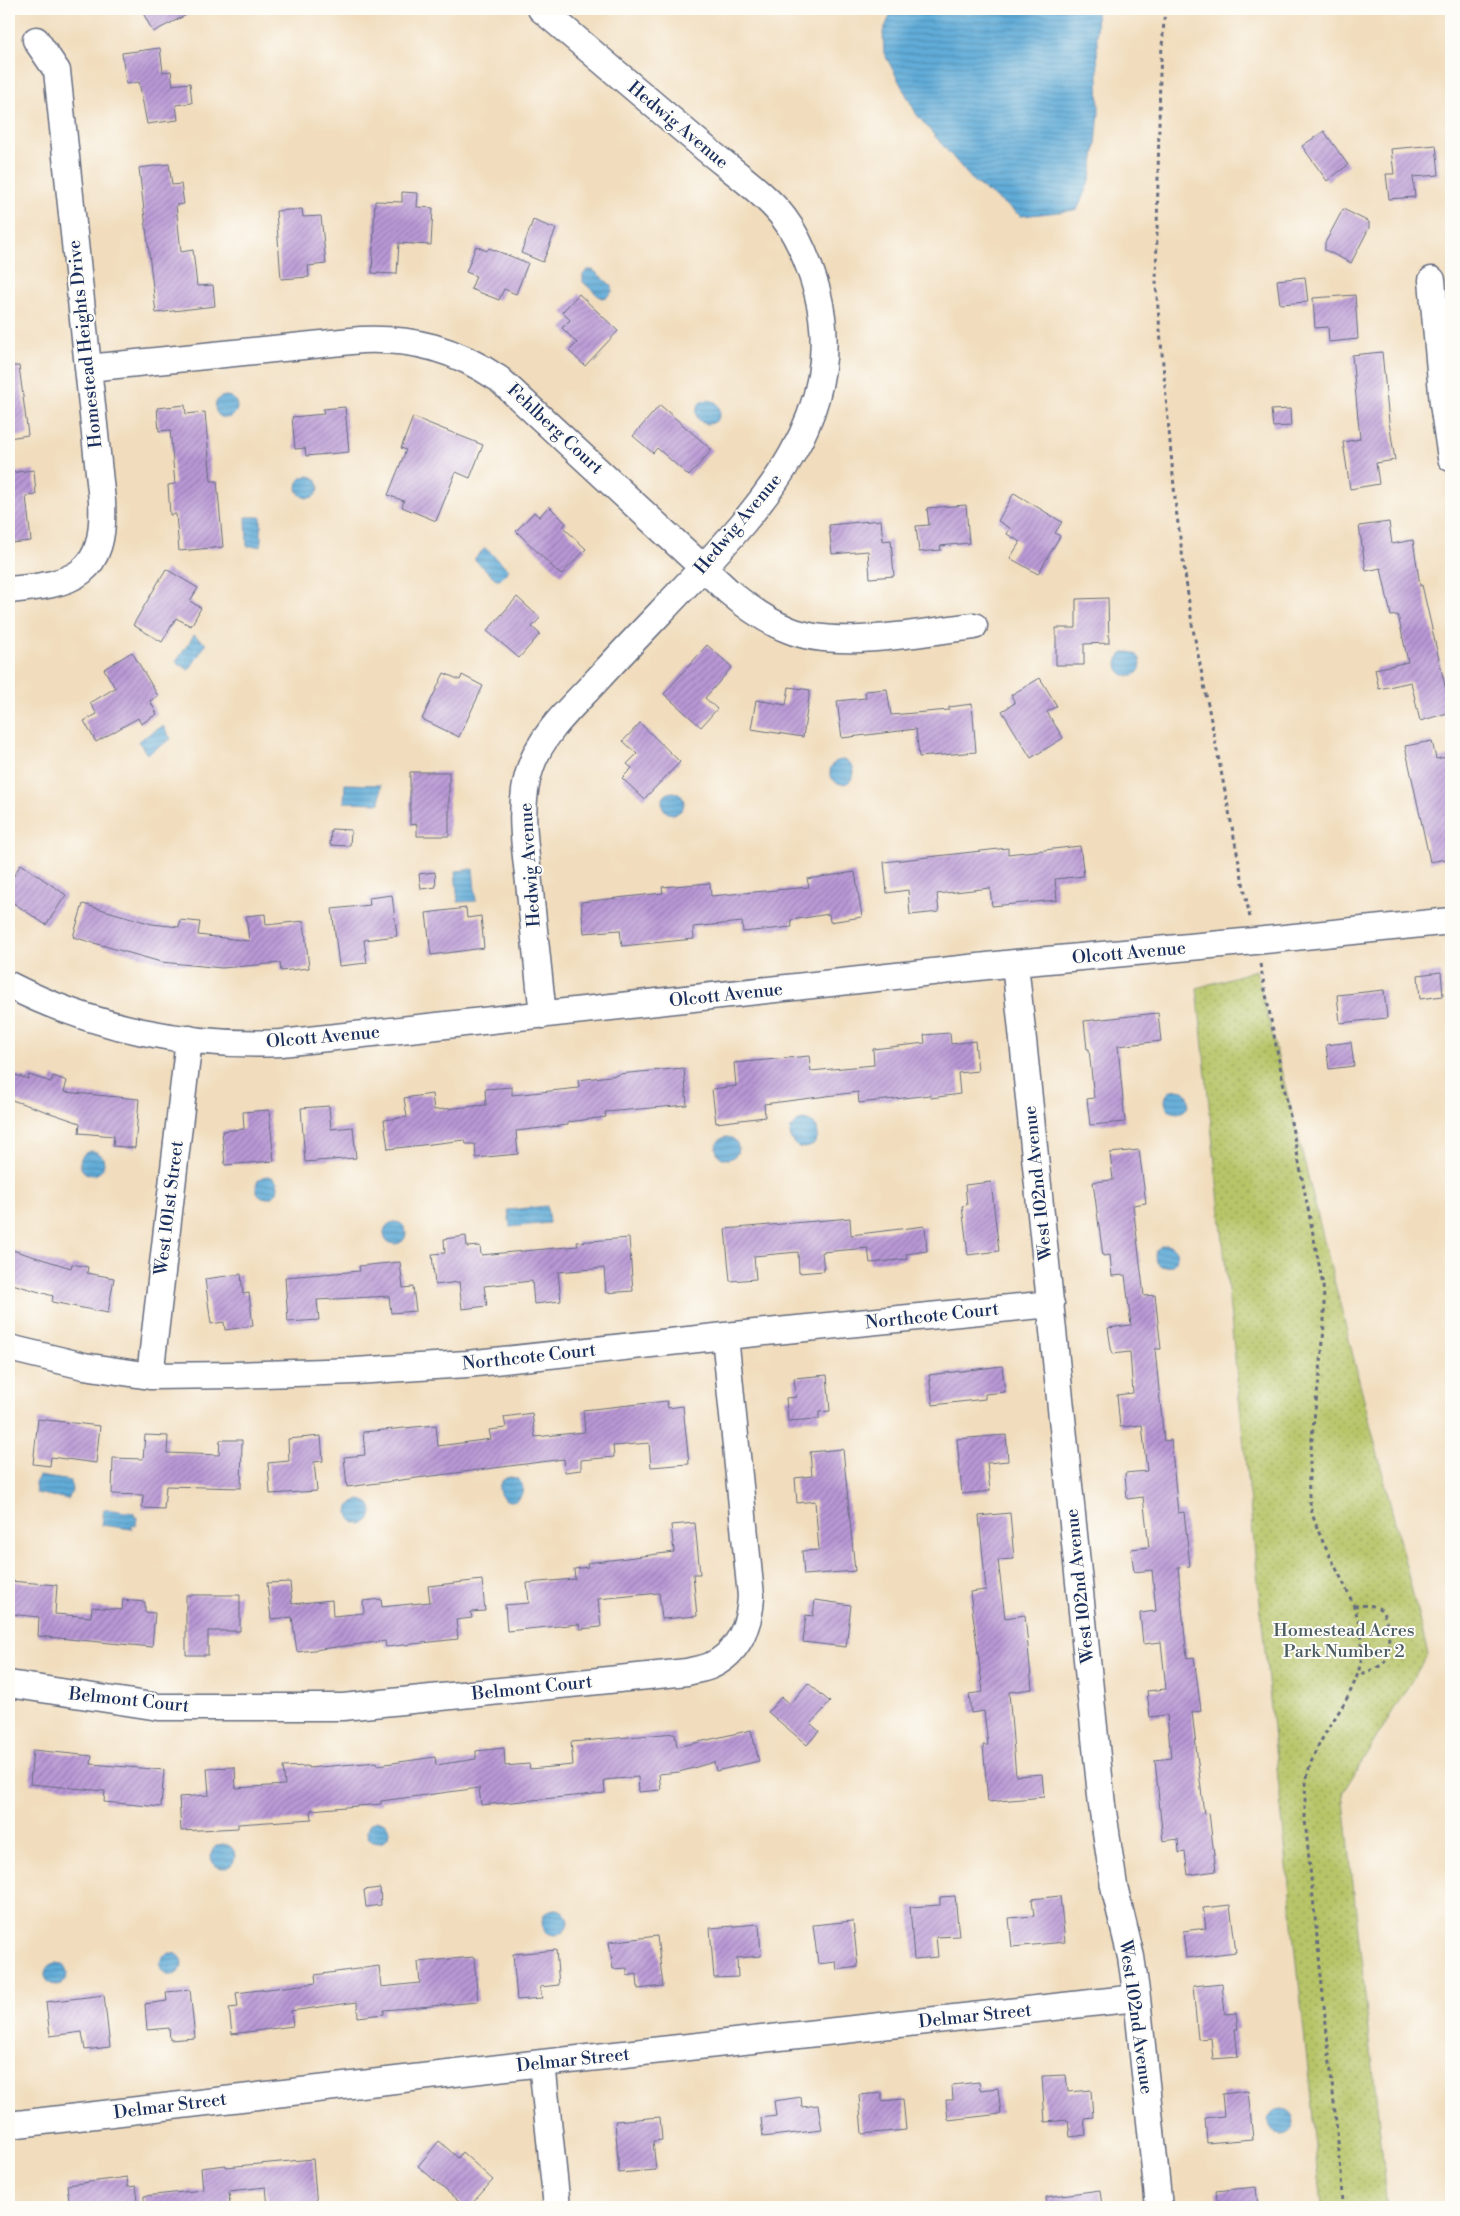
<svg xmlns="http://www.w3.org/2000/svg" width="1460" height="2216" font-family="'Libre Bodoni',serif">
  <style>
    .grass { fill: url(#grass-dots); stroke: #697a62 }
    .water { fill: url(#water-rules); stroke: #3e6e9b }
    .building { fill: url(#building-hatch) }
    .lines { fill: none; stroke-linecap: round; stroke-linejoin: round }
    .minor-casing { stroke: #666c7f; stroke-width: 29 }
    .path { stroke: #666c7f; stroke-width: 3; stroke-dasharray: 4 4; stroke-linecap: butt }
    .minor { stroke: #fff; stroke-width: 26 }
    .labels { text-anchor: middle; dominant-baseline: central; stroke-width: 4; stroke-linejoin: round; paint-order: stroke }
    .street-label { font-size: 18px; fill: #1b2f5e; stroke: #fdfcf7 }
    .park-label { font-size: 18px; fill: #4a5c61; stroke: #fdfcf7 }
  </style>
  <defs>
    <pattern id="grass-dots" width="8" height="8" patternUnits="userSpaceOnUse" patternTransform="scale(1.25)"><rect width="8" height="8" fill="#b7c567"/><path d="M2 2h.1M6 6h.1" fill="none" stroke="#94a058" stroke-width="1.8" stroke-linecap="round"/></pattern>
    <pattern id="water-rules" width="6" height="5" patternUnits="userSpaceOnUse" patternTransform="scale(1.25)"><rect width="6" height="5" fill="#60acd8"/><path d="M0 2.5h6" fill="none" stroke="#4e8cb2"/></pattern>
    <pattern id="building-hatch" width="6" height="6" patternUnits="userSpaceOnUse" patternTransform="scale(1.25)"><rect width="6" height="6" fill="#b998d5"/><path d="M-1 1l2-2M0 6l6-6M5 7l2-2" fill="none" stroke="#967cb0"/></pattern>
  </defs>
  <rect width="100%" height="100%" fill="#fdfcf7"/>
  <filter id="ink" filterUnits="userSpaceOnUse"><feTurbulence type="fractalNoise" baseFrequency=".02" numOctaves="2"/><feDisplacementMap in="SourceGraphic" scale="10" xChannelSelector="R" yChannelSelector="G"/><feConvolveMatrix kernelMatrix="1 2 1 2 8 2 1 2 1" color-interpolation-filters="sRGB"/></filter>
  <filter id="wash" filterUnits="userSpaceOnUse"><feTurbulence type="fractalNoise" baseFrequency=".0096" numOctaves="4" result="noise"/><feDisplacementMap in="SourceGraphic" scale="20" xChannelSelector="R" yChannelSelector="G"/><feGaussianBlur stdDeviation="1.12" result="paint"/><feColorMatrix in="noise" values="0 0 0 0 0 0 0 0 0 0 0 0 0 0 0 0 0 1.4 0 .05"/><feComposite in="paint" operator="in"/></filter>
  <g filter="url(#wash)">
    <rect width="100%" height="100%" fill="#f1ddbd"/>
    <!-- grass -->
    <path class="grass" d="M1256,970L1428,1654L1343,1792L1388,2207H1322L1197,988Z"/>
    <!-- water -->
    <path class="water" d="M893,9H1096L1099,112L1096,145L1091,177L1077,210L1021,216L974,182L917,115L884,53L883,32Z
      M587,270H593L612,286V292L607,297L601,298L583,282V275Z
      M215 407a11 11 0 1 1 22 0a11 11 0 1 1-22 0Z
      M696 412a12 12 0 1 1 24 0a12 12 0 1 1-24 0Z
      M297 487a11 11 0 1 1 22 0a11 11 0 1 1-22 0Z
      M246,517H261V546H247Z
      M485,548L509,570L498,581L474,559Z
      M194,635L206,644L189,670L176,662Z
      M1117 664a12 12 0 1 1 24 0a12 12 0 1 1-24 0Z
      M163,726L171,739L147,754L138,741Z
      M830 772a12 12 0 1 1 24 0a12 12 0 1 1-24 0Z
      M345,784L381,785L380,803L344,802Z
      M662 803a11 11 0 1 1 22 0a11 11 0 1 1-22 0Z
      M473,869L476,901L458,902L455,871Z
      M1165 1101a12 12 0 1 1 24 0a12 12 0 1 1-24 0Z
      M790 1134a14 14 0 1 1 28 0a14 14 0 1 1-28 0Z
      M716 1148a11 11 0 1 1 22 0a11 11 0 1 1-22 0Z
      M80 1163a12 12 0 1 1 24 0a12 12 0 1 1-24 0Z
      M256 1187a11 11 0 1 1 22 0a11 11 0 1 1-22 0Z
      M547,1206L549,1223L510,1227L508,1210Z
      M384 1233a11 11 0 1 1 22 0a11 11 0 1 1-22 0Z
      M1155 1256a11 11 0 1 1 22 0a11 11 0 1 1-22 0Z
      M39,1476L71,1481L72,1491L68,1499L36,1493L35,1483Z
      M499 1489a12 12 0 1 1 24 0a12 12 0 1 1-24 0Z
      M348 1512a12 12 0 1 1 24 0a12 12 0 1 1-24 0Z
      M104,1509L134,1513V1517H137L136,1526L132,1525V1529L102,1525Z
      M367 1832a11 11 0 1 1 22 0a11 11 0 1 1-22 0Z
      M211 1856a12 12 0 1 1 24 0a12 12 0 1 1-24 0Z
      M542 1922a13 13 0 1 1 26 0a13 13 0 1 1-26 0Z
      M160 1964a11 11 0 1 1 22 0a11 11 0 1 1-22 0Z
      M45 1974a11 11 0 1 1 22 0a11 11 0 1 1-22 0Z
      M1268 2122a13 13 0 1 1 26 0a13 13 0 1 1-26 0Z"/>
    <g id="blocks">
      <!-- building -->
      <path class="building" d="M141,9H198L153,32Z
        M160,48L163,72L171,71L173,85L190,83L192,103L176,105L178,120L147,124L139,82L126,84L122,53Z
        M1324,131L1348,165L1327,181L1302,146Z
        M1436,145L1439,175L1413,177L1415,197L1389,199L1386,174H1394L1391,149Z
        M169,164L172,185L181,184L184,204L176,205L181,252L193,250L197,286L213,285L215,306L156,313L139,168Z
        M402,192L418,193L417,207L433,208L431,245L399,243L397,274L372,273L375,201L402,202Z
        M302,209L303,217L321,216L326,264L308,266L309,277L281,279L276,211Z
        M1343,209L1369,222V228L1351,263L1325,250V243Z
        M533,220L556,229L543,262L521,253Z
        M476,246L487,251L489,248L528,263L516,294L504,289L499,300L471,289L476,276L466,272Z
        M1305,277L1308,302L1280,304L1277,280Z
        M579,294L618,331L585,366L569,351L577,343L562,328L570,320L562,312Z
        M1355,295L1358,339L1329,342L1328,327L1315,328L1313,298Z
        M1382,352L1389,422L1395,460L1376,463L1379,484L1350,489L1343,442L1360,439L1352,355Z
        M9,366H19L28,435L9,438Z
        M185,405L186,414L205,412L211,481H217L223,547L179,551L176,514L170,515L168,485L175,484L170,430L159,431L157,408Z
        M660,405L712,450L689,476L657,448L653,453L633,436Z
        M345,407L349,452L306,456L305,448L295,449L292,417L324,414L323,409Z
        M1290,409L1291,426L1273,427L1271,410Z
        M413,417L483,445L470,478L456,472L436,521L402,507L404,501L388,495L406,450L401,448Z
        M34,470L36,495L26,496L31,541L9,543V473Z
        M1014,493L1062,522L1055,533L1060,536L1038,574L1010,558L1020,542L1007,534L1010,528L998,521Z
        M966,505L969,543L940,546L941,550L919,552L916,526L929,525L927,508Z
        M549,506L566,523L563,527L586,549L561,575L516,531L534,512L539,517Z
        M881,520L883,541L891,540L894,576L870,578L868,551L832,554L829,525Z
        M1389,522L1392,544L1413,540L1420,586L1422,585L1451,712L1420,721L1411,682L1379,689L1375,669L1408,662L1398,615L1391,616L1381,568L1366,571L1359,526Z
        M166,569L198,588L190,601L201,608L191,626L176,618L162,642L133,625Z
        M517,597L540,618L532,627L540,634L519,658L487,631Z
        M1108,598L1109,643L1084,644V665H1056V628H1076V599Z
        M707,645L732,667L705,698L717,709L701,727L664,694Z
        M132,652L158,696L150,701L157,714L141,724L138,718L96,742L84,721L97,714L90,703L115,688L104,669Z
        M444,673L460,680L462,675L483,686L459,737L422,719Z
        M1040,678L1057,706L1047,712L1063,738L1031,758L1002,711L1015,703L1011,695Z
        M789,687L810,690L803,737L751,729L756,700L786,705Z
        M887,689L891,715L949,710V707L972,704L976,752L919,757L916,729L842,738L837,701L866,698L865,691Z
        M640,723L680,762L644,799L622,778L632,768L627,764L637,754L623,741Z
        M1432,741L1436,759L1451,756V858L1430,862L1405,746Z
        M410,772H449V836H417V824L410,825Z
        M331,829L351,830L350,846L330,845Z
        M1080,846L1084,876L1055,879L1057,900L992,906L990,888L937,894L939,912L910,915L908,890L887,893L884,862L1008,848V854Z
        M21,864L66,895L46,925L9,900V883Z
        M435,872L436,887L421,889L419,874Z
        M855,872L862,917L830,922L829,914L791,920L792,927L743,932L742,922L693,927L694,939L622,946L620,930L584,933L581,902L663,893L662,887L710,883L711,896L809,887L807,879Z
        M392,895L397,936L364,940L367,963L339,966L332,909L370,905L369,898Z
        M83,904L152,924L179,927L180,920L200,922L198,935L249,941L246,916L265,914L266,925L304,921L309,968L281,971L280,963L222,968L161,962L73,937Z
        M466,908L467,918L481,916L484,948L431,955L426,913Z
        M1441,972L1443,996L1420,999L1418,975Z
        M1384,990L1387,1018L1340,1023L1337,995Z
        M1158,1013L1161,1041L1118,1046L1125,1122L1090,1125L1087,1099L1094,1098L1089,1049H1087L1084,1021Z
        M950,1033L951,1044L975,1041L978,1071L958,1073L960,1094L931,1098L930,1095L859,1103L858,1092L764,1104L765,1117L716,1123L712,1089L736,1086L734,1063L809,1056L811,1071L874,1065L873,1049L925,1043L924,1035Z
        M1351,1042L1354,1066L1329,1069L1326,1045Z
        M684,1068L687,1105L605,1112L606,1117L568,1122V1125L516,1131L518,1154L476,1158L475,1144H466L465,1140L388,1149L384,1120L407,1117L404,1098L432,1094L434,1110L486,1105L485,1089L512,1087V1095L579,1088L578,1080L618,1075V1074Z
        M9,1073L28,1079L29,1075L51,1082L53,1076L67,1081L64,1092L139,1099L135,1148L113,1146L114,1136L79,1133L80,1123L9,1099Z
        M329,1106L331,1129L353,1127L356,1158L305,1162L301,1108Z
        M269,1110L274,1161L225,1165L222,1131L244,1129L243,1112Z
        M1139,1150L1146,1203L1133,1205L1144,1296L1155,1295L1161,1349H1155L1164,1441L1171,1440L1178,1513L1184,1512L1190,1566L1178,1567L1187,1658L1194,1657L1201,1711L1192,1712L1204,1814L1209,1813L1216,1871L1188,1875L1185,1852L1179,1853L1178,1839L1163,1841L1155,1760L1171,1758L1167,1715L1150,1717L1147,1691L1166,1689L1161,1642L1143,1644L1140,1613L1156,1611L1152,1570L1134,1572L1131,1549L1149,1547L1143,1497L1127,1499L1125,1473L1147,1471L1142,1425L1120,1427L1117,1395L1133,1393L1130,1352L1112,1354L1108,1328L1131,1325L1125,1275L1112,1276L1110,1255L1103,1256L1093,1182L1113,1180L1110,1153Z
        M991,1182L999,1251L968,1255L962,1206L967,1205L965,1185Z
        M850,1218L851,1235L925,1226L927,1251L906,1254L907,1259L870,1263L868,1248L822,1252L824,1271L799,1273L798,1252L754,1256L756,1279L730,1281L725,1229Z
        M466,1236L467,1247L480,1246L481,1255L578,1246L577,1242L629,1238L633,1291L606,1293L604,1268L558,1272L561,1301L534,1304L532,1281L484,1286L487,1306L462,1309L459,1282L435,1285L432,1254L445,1253L444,1239Z
        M9,1249L71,1268L72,1264L88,1267L87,1273L114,1278L108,1313L52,1302L53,1296L9,1283Z
        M400,1262L403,1288L413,1287L416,1311L391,1313L389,1296L317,1300L319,1320L288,1322L285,1277L360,1271L359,1266Z
        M241,1274L243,1294L249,1293L253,1326L225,1330L224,1322L211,1324L205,1279Z
        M1002,1366L1005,1392L985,1394V1399L933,1405L929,1375Z
        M827,1375L830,1411L819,1412V1419L788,1421L786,1398L796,1397L794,1378Z
        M667,1401L668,1408L683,1406L689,1464L651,1467L649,1443L613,1446L614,1457L581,1460V1470L565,1472L564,1459L347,1487L344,1457L365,1455L363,1432L436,1425L438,1446L491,1439L489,1430L506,1428L504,1417L532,1413L535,1437L585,1432L583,1410Z
        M38,1419L100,1426L96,1463L51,1457L50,1466L33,1464Z
        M145,1435L168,1436L167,1453L219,1455L220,1440H242L241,1488L166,1486L164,1509L142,1508L143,1495L112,1494L113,1458L143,1459Z
        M1006,1435L1008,1461L987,1463L990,1491L962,1494L957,1439Z
        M321,1436L323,1461L314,1462L317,1491L270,1494L268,1463L289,1461L288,1439Z
        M843,1449L855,1571L804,1575L802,1551L819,1550L815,1501L797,1503L795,1478L812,1476L810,1452Z
        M1010,1513L1014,1559L998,1560L1005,1618L1025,1615L1032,1689L1009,1692L1016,1776L1042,1774L1044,1797L988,1802L983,1745H988L984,1711L971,1713L969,1694L983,1692L970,1592L986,1590L979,1516Z
        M695,1523L700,1574H693L697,1616L662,1619L659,1593L598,1599L601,1627L580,1629L579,1624L507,1631L505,1605L529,1603L527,1583L575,1579L574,1569L588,1567L587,1563L674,1552L671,1525Z
        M482,1580L485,1611L471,1612L472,1618L456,1620L458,1639L386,1647L385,1641L297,1652L292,1617L271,1619L267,1583L290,1582L292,1604L332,1600L333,1616L364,1613L363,1601L381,1599L382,1607L430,1602L428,1586Z
        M10,1581L57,1585L55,1614L91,1617L92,1607L122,1610L123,1600L145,1602V1612L155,1613L152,1647L38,1636L39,1617L9,1614Z
        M186,1595H240V1631H208V1655H186Z
        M815,1600L851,1605L846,1647L803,1642L806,1615L813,1616Z
        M808,1683L830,1702L811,1724L819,1731L807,1745L768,1712L781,1697L790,1704Z
        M751,1730L759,1761L716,1771L714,1762L679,1772L659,1774L661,1790L639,1792L638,1777L604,1780L605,1793L481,1805L479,1788L381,1801V1804L311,1810L312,1819L238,1824V1828L181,1831L179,1797L209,1795L207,1768L235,1767L236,1788L285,1785L283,1767L308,1766V1768L377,1762L378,1765L435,1757L436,1765L476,1759V1751L504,1748L505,1766L529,1764L530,1769L573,1765L571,1742L675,1733L677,1747Z
        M33,1750L92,1756L91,1764L164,1770L161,1807L104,1802L105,1791L30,1784Z
        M380,1888L381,1905L366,1907L364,1890Z
        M955,1896L959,1936L936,1937L938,1957L914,1959L910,1907L940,1905V1897Z
        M1060,1896L1065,1942L1012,1947L1009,1918L1034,1916L1032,1899Z
        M1230,1905L1236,1952L1186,1958L1183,1931L1206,1928L1203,1908Z
        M853,1921L858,1967L837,1970L836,1962L818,1964L813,1925Z
        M759,1924L761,1956L737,1958L738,1977L714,1978L710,1928Z
        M657,1936L663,1986L638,1989L637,1974L627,1976V1968L613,1969L609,1942Z
        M556,1950L559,1985L540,1987L542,1998L517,2000L513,1954Z
        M474,1957L478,2002L384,2010V2014L358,2017L357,2002L291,2011L293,2026L232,2034L229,2008L238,2007L236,1993L316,1983L315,1975L379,1966L381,1987L420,1983L418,1962Z
        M1222,1983L1225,2014L1236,2013L1238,2029H1235L1238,2057L1213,2059L1211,2038L1198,2039L1193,1986Z
        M190,1990L195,2038L170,2040L169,2028L147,2030L145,2004L167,2001L166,1992Z
        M104,1995L110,2047L85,2050L82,2032L50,2036L46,2002Z
        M1066,2075L1068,2092L1091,2090L1093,2117L1084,2118L1086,2135L1070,2137L1068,2120L1045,2122L1042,2076Z
        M979,2082L980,2090L998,2088L1001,2114L948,2120L946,2100H953L952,2085Z
        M1248,2091L1253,2139L1207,2143L1205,2118L1224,2116L1222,2094Z
        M882,2093V2101L903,2099L906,2130L862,2134L859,2095Z
        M801,2097L802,2107L818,2105L822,2130L763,2137L761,2118L776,2116L774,2101Z
        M660,2117L662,2140L653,2141L656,2170L619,2173L615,2121Z
        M439,2141L458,2158L462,2152L493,2180L469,2207H465L418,2166Z
        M313,2159L317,2207H268L266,2187L229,2191L230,2207H144V2196L203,2190L201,2168L226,2165V2167Z
        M127,2177L128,2187L136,2186L139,2207H70L67,2185Z
        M1256,2187L1258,2207H1218L1216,2191Z
        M1100,2190L1102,2207H1047L1046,2197Z"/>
    </g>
  </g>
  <g filter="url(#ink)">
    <use href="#blocks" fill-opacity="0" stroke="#666c7f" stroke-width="1"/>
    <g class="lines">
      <!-- minor casing -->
      <g class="minor-casing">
        <path id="minor" d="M541,9C596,55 651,102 706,149C730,169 766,194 784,218C800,239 810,267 817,291C852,427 744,523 660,613C638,636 617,658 596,681C572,707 541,734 530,769C517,808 526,852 530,892C534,933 539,974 543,1015
          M1432,280L1443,404L1451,458
          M88,368L361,340C414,338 455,349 499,379L728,591C747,607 766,621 789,630C837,650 921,632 974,626
          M9,590C74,584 106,576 102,501L57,71L36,40
          M1015,963L1102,1805L1114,1886L1131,1957L1137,1998L1159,2207
          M9,985C93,1028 187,1047 281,1043L1015,963L1255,941L1451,921
          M9,1348L84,1366L150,1376L235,1375L355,1371L467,1364L725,1336L1051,1304
          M150,1376L189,1039
          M9,1684L159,1707H343L687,1672C694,1670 703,1669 710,1666C738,1654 750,1625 751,1596L725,1336
          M542,2063L557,2207
          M9,2125L542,2063L1137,1998"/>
      </g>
      <!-- path -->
      <path class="path" d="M1165,9L1160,72L1156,286L1176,509L1192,624L1250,918
        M1260,964L1323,1285C1328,1340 1315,1395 1311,1450C1310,1467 1307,1486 1310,1503C1319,1554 1365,1600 1362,1651C1360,1693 1326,1723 1312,1760C1304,1779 1305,1800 1305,1820L1341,2171L1342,2207
        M1354,1606C1363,1606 1374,1603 1381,1610C1388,1617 1392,1651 1386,1660C1381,1668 1368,1671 1359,1675"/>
      <!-- minor -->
      <use href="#minor" class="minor"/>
    </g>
  </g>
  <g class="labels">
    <!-- street labels -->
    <g class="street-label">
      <text transform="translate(678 125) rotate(40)">Hedwig Avenue</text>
      <text transform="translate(85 344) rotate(-96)">Homestead Heights Drive</text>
      <text transform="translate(555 429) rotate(43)">Fehlberg Court</text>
      <text transform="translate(738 524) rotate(-50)">Hedwig Avenue</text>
      <text transform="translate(530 865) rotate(-94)">Hedwig Avenue</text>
      <text transform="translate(1129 953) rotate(-5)">Olcott Avenue</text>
      <text transform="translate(726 995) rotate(-6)">Olcott Avenue</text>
      <text transform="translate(323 1037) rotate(-5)">Olcott Avenue</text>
      <text transform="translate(1038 1183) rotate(-96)">West 102nd Avenue</text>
      <text transform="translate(169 1208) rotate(-83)">West 101st Street</text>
      <text transform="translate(932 1316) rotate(-6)">Northcote Court</text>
      <text transform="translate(529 1357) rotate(-6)">Northcote Court</text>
      <text transform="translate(1080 1586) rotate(-96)">West 102nd Avenue</text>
      <text transform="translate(532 1688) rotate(-6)">Belmont Court</text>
      <text transform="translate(129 1700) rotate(6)">Belmont Court</text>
      <text transform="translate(975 2016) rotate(-6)">Delmar Street</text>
      <text transform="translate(1136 2017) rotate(82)">West 102nd Avenue</text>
      <text transform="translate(573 2060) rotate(-6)">Delmar Street</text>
      <text transform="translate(170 2106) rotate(-7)">Delmar Street</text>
    </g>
    <!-- park labels -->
    <g class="park-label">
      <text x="1344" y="1630">Homestead Acres<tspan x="1344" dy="21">Park Number 2</tspan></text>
    </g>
  </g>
  <!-- margin -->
  <rect width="1460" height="2216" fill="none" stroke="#fdfcf7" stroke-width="30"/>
</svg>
